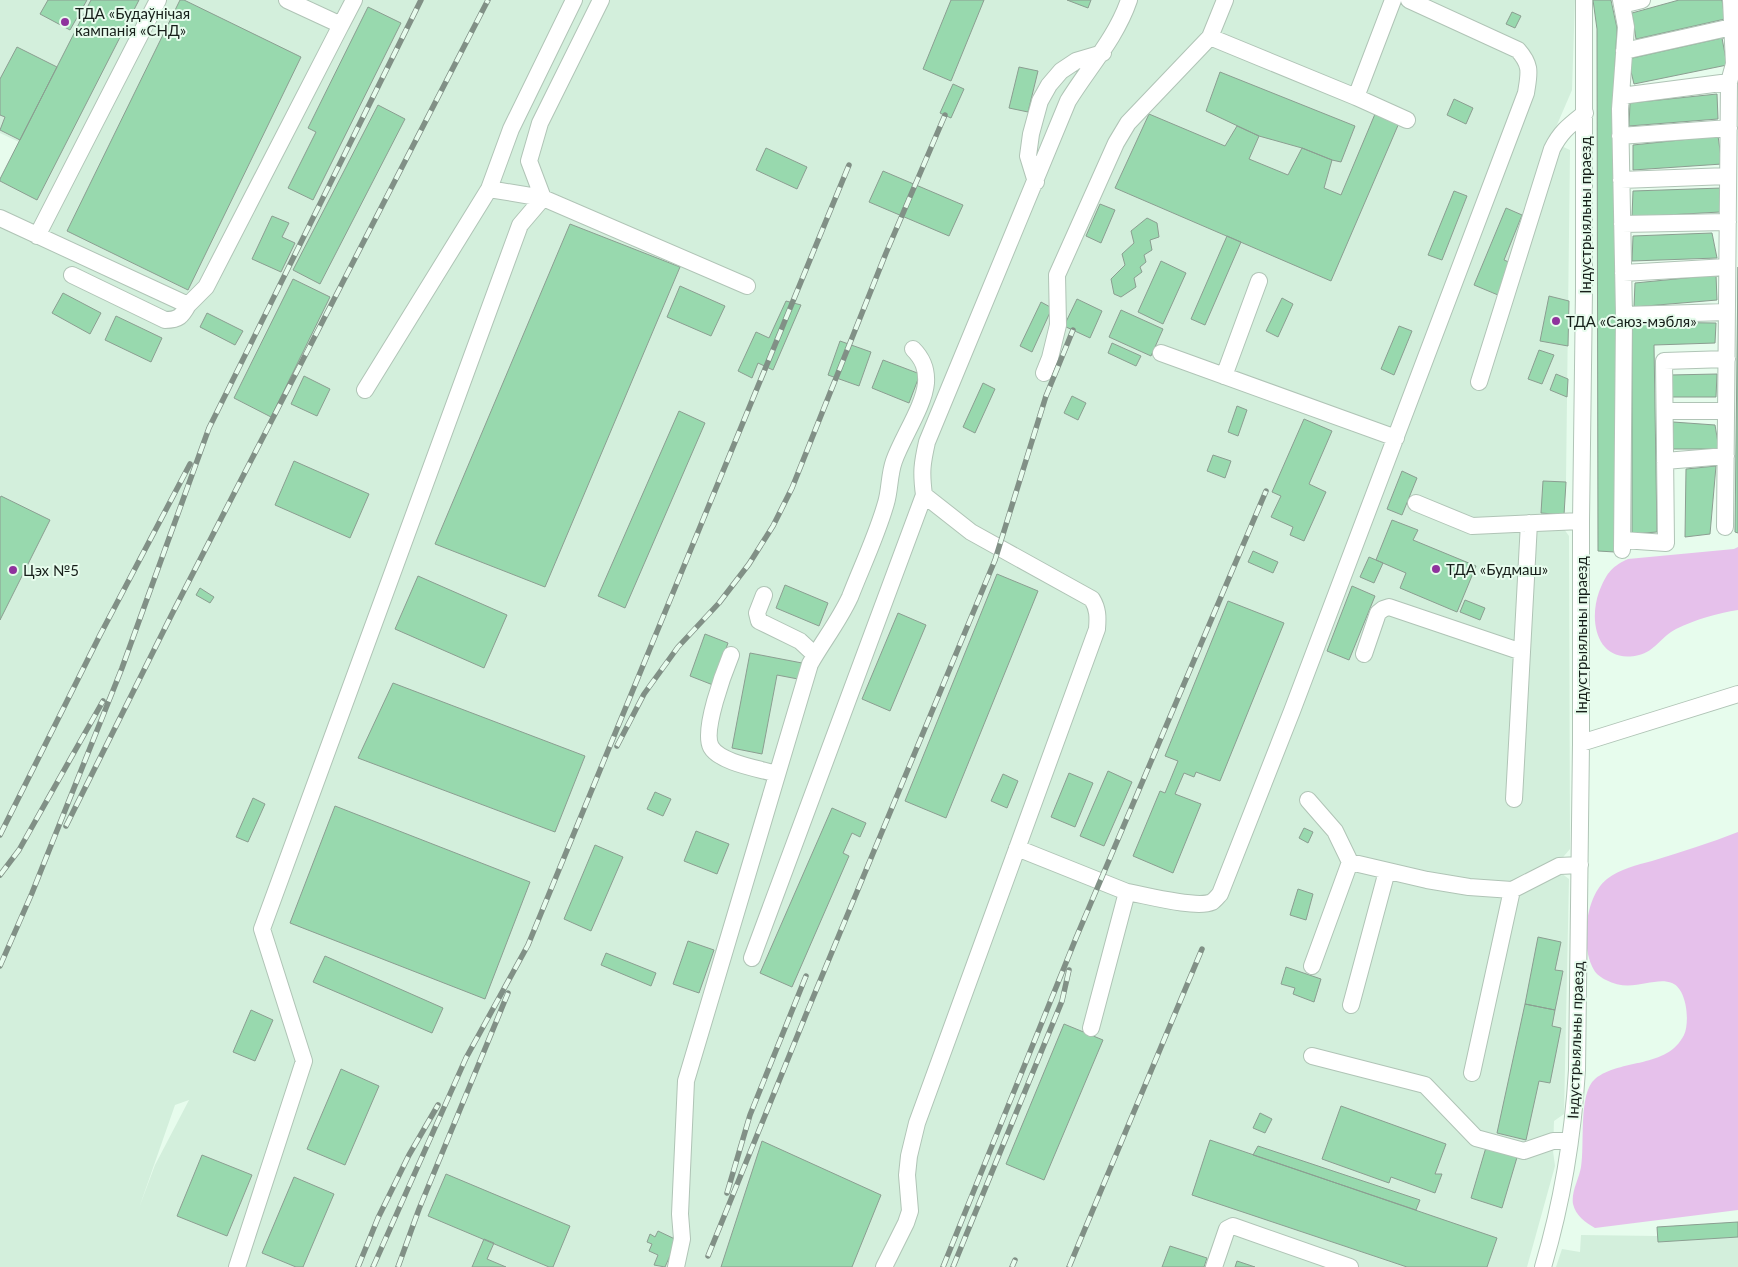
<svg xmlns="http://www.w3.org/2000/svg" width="1738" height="1267" font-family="Lato,sans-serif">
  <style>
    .built { fill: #d3efdc; fill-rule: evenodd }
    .green { fill: #e6c1eb }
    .building { fill: #98d9ae; stroke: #8b9e91 }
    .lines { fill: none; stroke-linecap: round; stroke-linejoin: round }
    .minor-casing { stroke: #b0c4b6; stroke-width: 18 }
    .minor { stroke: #fff; stroke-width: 16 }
    .rail-casing { stroke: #819086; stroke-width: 5.5 }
    .rail { stroke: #e7fced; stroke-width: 4; stroke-dasharray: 11; stroke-linecap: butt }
    .poi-dot { fill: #8f339d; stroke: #e7fced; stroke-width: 2 }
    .labels { text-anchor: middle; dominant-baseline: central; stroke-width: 4; stroke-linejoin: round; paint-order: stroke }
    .poi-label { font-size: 15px; fill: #171f1a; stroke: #e7fced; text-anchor: start }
    .street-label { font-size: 15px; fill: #171f1a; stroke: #e7fced }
  </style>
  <rect width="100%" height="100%" fill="#e7fced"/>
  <!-- built -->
  <path class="built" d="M0,0H1575L1572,90L1550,141L1570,150L1566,482L1564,515V529L1569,536L1570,849L1558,863L1561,873L1569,879L1564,1114L1554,1121L1553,1151L1555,1166L1527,1267H0V179L19,142L0,133ZM189,1100L155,1165L139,1208L175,1105Z
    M1738,1222V1267H1556L1562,1249L1580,1252L1581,1235L1657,1236V1227Z"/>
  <!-- green -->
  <path class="green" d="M1738,547V610C1718,613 1694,620 1676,629C1662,636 1654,652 1639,655C1598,665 1588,623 1599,592C1606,575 1610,567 1628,559L1734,549Z
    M1738,832V1210L1595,1228C1585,1222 1576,1216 1573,1204C1571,1192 1579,1179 1581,1167C1585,1146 1578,1093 1595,1079C1621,1058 1667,1069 1684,1035C1690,1022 1687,989 1672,983C1654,976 1631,994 1606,980C1602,978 1596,974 1594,970C1580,947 1585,896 1607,879C1620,869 1637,865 1652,861C1681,852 1710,843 1738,832Z"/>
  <!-- building -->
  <path class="building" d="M48,0H87L70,30L40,14Z
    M91,0H139L37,200L0,181V179Z
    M180,0H184L301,57L188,290L67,231Z
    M951,0H984L951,81L923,69Z
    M1067,0H1091L1088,8Z
    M1593,0H1611L1617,28L1613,104L1617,298L1615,552L1598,551L1597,29Z
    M1679,0H1722L1725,19L1636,39L1632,13Z
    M368,7L401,23L313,200L288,188L316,132L308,128Z
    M1512,12L1521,16L1515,28L1506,24Z
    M1722,38L1727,65L1634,84L1628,59Z
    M17,47L57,67L20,140L0,130L5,117L0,115V79Z
    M1019,67L1038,71L1028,112L1009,108Z
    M1220,72L1355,126L1341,162L1332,160L1302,148L1259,136L1206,111Z
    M953,84L964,89L951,118L940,113Z
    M1717,94L1718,119L1629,126L1630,103Z
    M1454,99L1473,108L1466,124L1447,115Z
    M378,105L405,119L320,284L293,270Z
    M1149,114L1225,146L1237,126L1259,136L1249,159L1288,175L1302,148L1332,160L1324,188L1341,195L1375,114L1399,123L1331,281L1115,188Z
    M1718,136L1722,164L1633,170V145Z
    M766,148L807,167L797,189L756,170Z
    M883,171L963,205L949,236L869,202Z
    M1722,188L1720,212L1632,217L1633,191Z
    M1454,191L1467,196L1442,260L1428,255Z
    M1100,204L1115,210L1101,243L1086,236Z
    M1506,208L1522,215L1504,260L1511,263L1498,295L1474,285Z
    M272,216L289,223L282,237L295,243L281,272L252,259Z
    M1147,218L1157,223L1159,237L1150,240L1152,250L1144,255L1146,262L1140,267L1142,272L1134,278L1136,287L1121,297L1114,294L1111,279L1125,265L1122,254L1134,243L1131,231Z
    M570,224L680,267L545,587L435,544Z
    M1712,233L1717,258L1632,261L1633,236Z
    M1227,236L1241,242L1205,325L1191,319Z
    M1161,261L1186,273L1163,324L1138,312Z
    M1738,267V533L1735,532Z
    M1716,275L1717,300L1634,307L1635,283Z
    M293,279L330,297L271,417L234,398Z
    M680,286L725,306L711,336L667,317Z
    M63,293L101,313L90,334L52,313Z
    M1549,296L1569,301L1568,346L1540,341Z
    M1282,298L1293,304L1278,337L1266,331Z
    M1077,299L1102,311L1090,338L1064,326Z
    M786,301L801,305L773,370L758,363L752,378L738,371L756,332L769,338Z
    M1041,302L1052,308L1032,352L1020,346Z
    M1121,310L1163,329L1151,356L1109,337Z
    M207,313L243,331L235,345L200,327Z
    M116,316L162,338L151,362L105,340Z
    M1632,322L1716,323L1715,343L1654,345L1657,532L1632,534Z
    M1399,326L1412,331L1394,375L1381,369Z
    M840,341L871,352L859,386L828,375Z
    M1112,343L1141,356L1136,366L1108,353Z
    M1539,350L1554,355L1542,384L1528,379Z
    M883,360L920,374L909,403L872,388Z
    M1556,374L1568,379L1567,397L1550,390Z
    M1717,374L1716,397H1672L1670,375Z
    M304,376L330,389L317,416L291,404Z
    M983,383L995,389L975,433L963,427Z
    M1072,396L1086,403L1078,420L1064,413Z
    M1237,406L1247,410L1238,436L1228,432Z
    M679,411L705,423L625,608L598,596Z
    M1304,419L1332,431L1309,484L1326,492L1304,541L1290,535L1293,527L1271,517L1281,496L1272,492Z
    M1673,422L1715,425L1719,449H1672Z
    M1213,455L1231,461L1225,478L1207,471Z
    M294,461L369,494L350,538L275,505Z
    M1716,466L1710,534L1685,537L1686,469Z
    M1402,471L1417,478L1402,515L1387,509Z
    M1543,481L1566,482L1564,515L1541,513Z
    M1,496L50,520L0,620V498Z
    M1392,520L1418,530L1413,540L1476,566L1457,612L1400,588L1406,573L1376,560Z
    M1253,551L1278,562L1273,573L1248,562Z
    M1369,557L1383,563L1374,583L1360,577Z
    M997,574L1038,591L946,818L905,801Z
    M418,576L507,615L484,668L395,629Z
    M785,585L828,603L819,626L776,608Z
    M1352,586L1375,596L1349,660L1327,651Z
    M200,588L214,597L210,603L196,595Z
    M1465,600L1485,608L1480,620L1460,612Z
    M1228,601L1284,623L1220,781L1196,772L1194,777L1184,773L1175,794L1201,804L1173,873L1133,856L1160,791L1165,793L1178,761L1165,756Z
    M898,613L926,625L890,711L862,699Z
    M705,634L728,643L713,685L690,676Z
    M750,653L802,663L798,679L777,675L762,754L732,748Z
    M393,683L585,756L555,832L358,758Z
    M1108,771L1132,782L1104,846L1080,836Z
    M1069,773L1093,783L1075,827L1051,817Z
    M1003,774L1018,781L1007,808L991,801Z
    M655,792L671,799L663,816L647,809Z
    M253,798L265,804L248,842L236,837Z
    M335,806L530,882L485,999L290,923Z
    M832,808L866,823L860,837L852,833L843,853L849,856L792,987L760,973Z
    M1304,828L1313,832L1308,843L1299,838Z
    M696,831L729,844L717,874L684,861Z
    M595,845L623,857L591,931L564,919Z
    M1298,889L1313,894L1306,920L1290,915Z
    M1538,937L1561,942L1555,970L1563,971L1555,1010L1525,1004Z
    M688,941L714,950L699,993L673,984Z
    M606,953L656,973L651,986L601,965Z
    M325,956L443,1008L432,1033L313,982Z
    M1286,967L1321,979L1314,1002L1293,994L1295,988L1281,984Z
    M1525,1004L1555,1010L1552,1026L1561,1028L1550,1083L1539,1081L1526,1140L1497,1133Z
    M251,1010L273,1020L255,1061L233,1052Z
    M1064,1024L1103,1040L1044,1180L1006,1164Z
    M341,1069L379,1086L345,1165L307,1149Z
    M1341,1106L1446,1144L1435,1174H1442L1435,1193L1391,1177L1389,1183L1322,1159Z
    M1260,1113L1272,1119L1265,1133L1253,1128Z
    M1210,1140L1497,1238L1487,1267H1407L1192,1195Z
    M762,1141L881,1195L852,1267H721Z
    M1487,1144L1518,1154L1502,1208L1471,1198Z
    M1258,1146L1420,1200L1416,1210L1253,1155Z
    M202,1155L252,1175L227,1236L177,1216Z
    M446,1174L570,1226L553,1267H549L428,1216Z
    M294,1177L334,1194L303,1267H296L262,1253Z
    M1738,1222V1237L1658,1242L1657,1227Z
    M658,1231L677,1240L665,1267L654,1265L658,1255L649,1251L652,1244L647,1242L650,1234L655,1237Z
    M484,1239L494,1243L487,1259L506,1267H472Z
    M1170,1246L1207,1258L1204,1267H1162Z
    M1237,1261L1255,1267H1235Z"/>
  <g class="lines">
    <!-- minor casing -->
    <g class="minor-casing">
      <path id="minor" d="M1225,0L1210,37L1356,97
        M1393,0L1356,97L1407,120
        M1621,0L1626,27L1620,109L1624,315L1622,550
        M1622,5L1642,0
        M341,25L354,0
        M1624,51L1732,27
        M1621,96L1729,82
        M1620,136L1729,128
        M1621,180L1728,176
        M1036,182L1028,156L1031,134L1040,101L1049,85L1061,71L1076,61L1103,53
        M489,189L543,198L747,286
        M0,218L188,305L206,287L341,25L287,0
        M1622,224L1728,222
        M37,236L158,0
        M1623,273L1727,267
        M72,275L165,320C179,320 182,316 188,305
        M1624,315L1727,312
        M1161,353L1396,438
        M1044,373L1050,358L1058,325L1057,275L1116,143L1128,123L1210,37
        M1224,376L1259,281
        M1479,382L1552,149C1561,131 1570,125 1585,113
        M365,390L489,189L511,129L574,0
        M1665,411H1726
        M1665,461L1726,456
        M1416,503L1472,526L1581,521
        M1725,527L1729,82L1734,64L1731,0
        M1623,540L1666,543L1664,361L1727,359
        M764,595L757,613L759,621L800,641L815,655
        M1364,654L1378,613L1383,609L1389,607L1522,652
        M731,655C724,672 702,731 711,747C720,763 761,769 777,774
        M1581,743L1738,694
        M1514,799L1529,523
        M1308,800L1335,831L1350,862L1427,880L1469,887L1512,890
        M1017,848L1127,892
        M752,958L924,495
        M1312,966L1350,862
        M1351,1005L1387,871
        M1091,1028L1127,892C1145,895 1196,909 1212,902C1215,900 1218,896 1220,894L1292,711L1526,93C1529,73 1532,66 1518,50L1409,0
        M1312,1056L1425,1085L1476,1138L1524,1151L1553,1141H1569
        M1472,1073L1512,890L1559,866L1580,865
        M237,1267L304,1061L262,929L520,225L543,198L529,161L540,123L601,0
        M676,1267L682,1239L680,1214L686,1081L810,664C823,641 839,621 850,597C862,566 877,535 886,503C890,490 889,475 894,461C902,438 924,406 926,383C927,369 923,359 913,349
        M884,1267L906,1223L910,1211L907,1175L909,1156L917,1123L1097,629C1098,617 1098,609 1092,599L971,532L924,495C921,472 922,464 927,442L1068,101C1089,67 1116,38 1129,0
        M1214,1267L1227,1229L1233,1226L1350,1267
        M1543,1267C1562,1203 1573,1137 1577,1070L1581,743V521L1584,290V0"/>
    </g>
    <!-- minor -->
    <use href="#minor" class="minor"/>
    <!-- rail casing -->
    <g class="rail-casing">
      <path id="rail" d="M617,746L644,694L678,647L719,603L749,564L773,526L792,488L886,253L945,115
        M66,826L172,614L488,0
        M0,835L100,635L190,464
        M0,875L19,850L103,701
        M0,966L32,893L122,668L209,428L421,0
        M727,1193L750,1115L806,976
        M708,1256L807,1012L995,560L1046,396L1073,330
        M358,1267L378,1218L409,1155L438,1105
        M373,1267L466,1058L528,945L849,165
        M398,1267L419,1209L508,993
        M943,1267L1076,938L1266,491
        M953,1267L1062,1001L1069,970
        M1012,1267L1015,1260
        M1069,1267L1202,949"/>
    </g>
    <!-- rail -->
    <use href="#rail" class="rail"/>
  </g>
  <!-- markers -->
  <g class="poi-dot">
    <circle cx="65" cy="22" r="5"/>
    <circle cx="1556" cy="321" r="5"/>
    <circle cx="1436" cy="569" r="5"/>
    <circle cx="13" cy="570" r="5"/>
  </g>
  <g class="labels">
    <!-- poi labels -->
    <g class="poi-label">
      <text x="75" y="13">ТДА «Будаўнічая<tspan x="75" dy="17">кампанія «СНД»</tspan></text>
      <text x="1566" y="321">ТДА «Саюз-мэбля»</text>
      <text x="1446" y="569">ТДА «Будмаш»</text>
      <text x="23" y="570">Цэх №5</text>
    </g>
    <!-- street labels -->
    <g class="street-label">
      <text transform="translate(1585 215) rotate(-90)">Індустрыяльны праезд</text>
      <text transform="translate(1581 635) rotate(-90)">Індустрыяльны праезд</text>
      <text transform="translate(1575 1040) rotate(-88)">Індустрыяльны праезд</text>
    </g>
  </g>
</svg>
